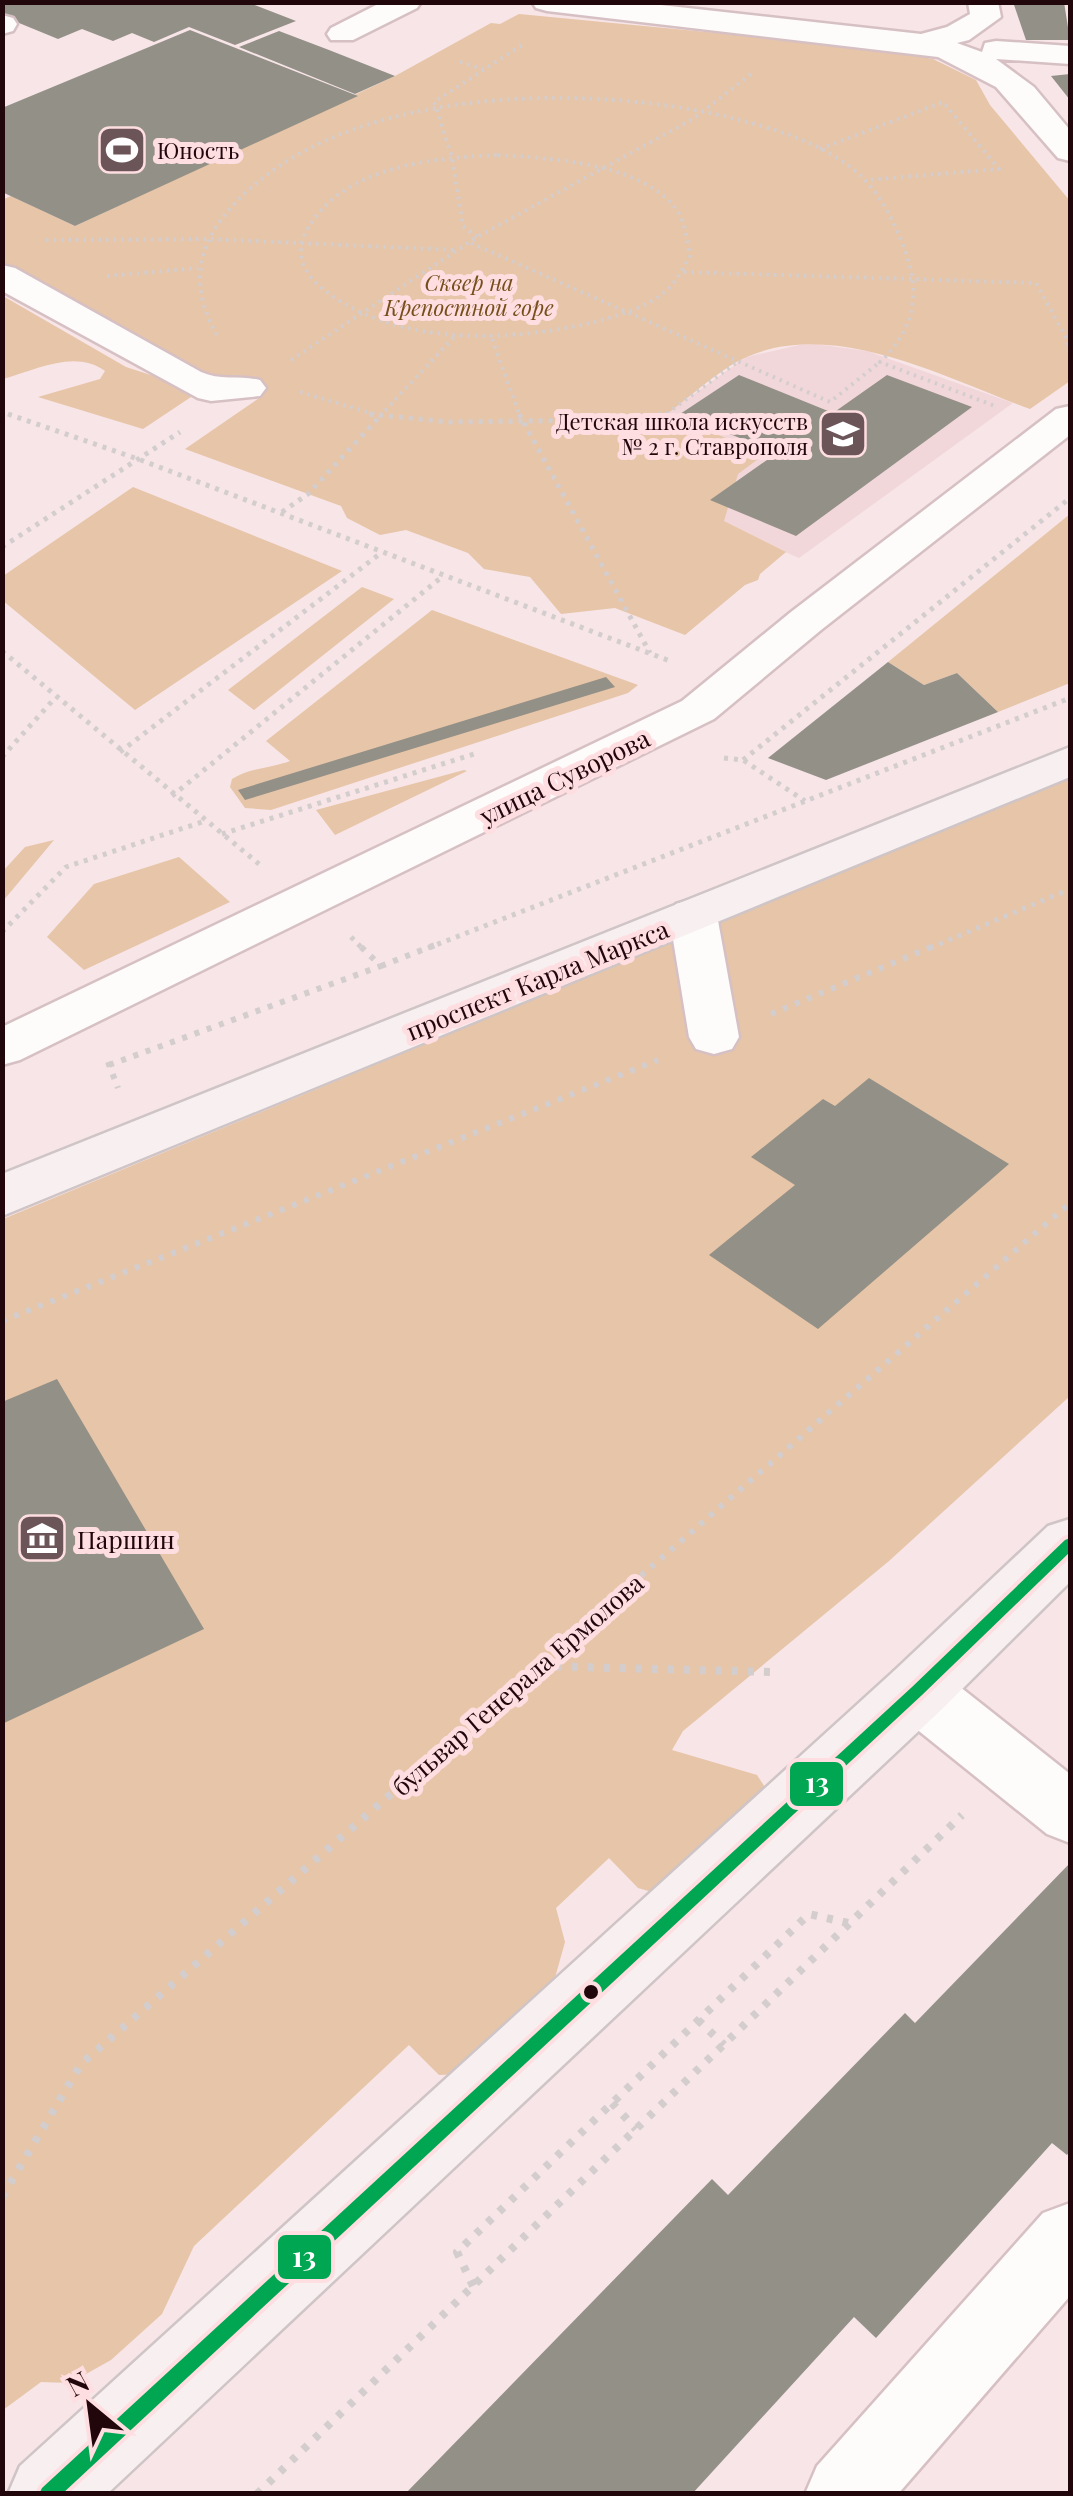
<svg xmlns="http://www.w3.org/2000/svg" width="1073" height="2496" font-family="'Playfair Display',serif">
  <style>
    .built { fill: #f2d7da }
    .green { fill: #e7c5a8 }
    .building { fill: #939087 }
    .lines { fill: none; stroke-linecap: round; stroke-linejoin: round }
    .minor-casing { stroke: #d6c0c3; stroke-width: 5 }
    .major-casing { stroke: #cfc4c6; stroke-width: 5 }
    .path-far3 { stroke: #d3cdce; stroke-width: 4; stroke-dasharray: 2.5 5; stroke-linecap: butt }
    .path-far2 { stroke: #d3cdce; stroke-width: 5; stroke-dasharray: 4 6; stroke-linecap: butt }
    .path-far1 { stroke: #d3cdce; stroke-width: 6; stroke-dasharray: 5 8; stroke-linecap: butt }
    .path { stroke: #d3cdce; stroke-width: 8; stroke-dasharray: 6 10; stroke-linecap: butt }
    .minor { fill: #fefbfb; fill-rule: evenodd }
    .major { fill: #f7eff0; fill-rule: evenodd }
    .bus-1-casing { stroke: #fedee1; stroke-width: 8 }
    .bus-1 { fill: #00a651; fill-rule: evenodd }
    .bus-dot { fill: #21070c; stroke: #fedee1; stroke-width: 4 }
    .labels { text-anchor: middle; dominant-baseline: central; stroke-width: 10; stroke-linejoin: round; paint-order: stroke }
    .far-poi-label { font-size: 22px; fill: #21070c; stroke: #fedee1; text-anchor: start }
    .far-park-label { font-size: 22px; font-style: italic; fill: #754e1a; stroke: #fedee1 }
    .street-label { font-size: 25px; fill: #21070c; stroke: #fedee1 }
    .poi-label { font-size: 25px; fill: #21070c; stroke: #fedee1; text-anchor: start }
    .line-badge { stroke: #fedee1; stroke-width: 4 }
    .badge-label { font-size: 28px; text-anchor: middle; font-weight: bold; fill: #fff }
  </style>
  <rect width="100%" height="100%" fill="#f7e5e7"/>
  <!-- built -->
  <path class="built" d="M808,343L867,351L1013,403L799,558L688,510L666,414L746,357Z"/>
  <!-- green -->
  <path class="green" d="M519,14L882,49L933,59L976,80L990,105L1070,201V381L1030,409C947,379 837,319 749,356C720,368 692,396 667,414L765,454L738,474L724,521L786,552L760,574L758,580L745,585L685,635L615,608L561,614L530,577L484,569L468,553L406,530L380,535L347,518L341,506L185,449L262,396L205,381L3,262L2,200L11,196L75,226L395,76L491,23L500,24Z
    M3,296L126,367L200,391L143,429L38,397L100,379L105,371C75,349 36,370 3,379Z
    M133,487L342,571L135,710L2,600L3,576Z
    M1070,514V683L998,712L957,673L924,685L888,662Z
    M362,587L394,599L254,710L228,690Z
    M432,610L638,685L628,693L271,810L245,808L230,787L232,779C251,767 269,769 290,761L266,741Z
    M464,770L467,771L335,835L316,810Z
    M1070,777V1396L889,1561L683,1731L672,1750L757,1775L772,1798L673,1898L638,1888L609,1858L556,1908L565,1942L551,1992L485,2073L439,2075L409,2045L194,2246L162,2314L111,2360L70,2383L41,2382L3,2410V1219Z
    M54,840L3,901V871L25,847Z
    M179,857L230,902L84,970L47,937L94,884Z"/>
  <!-- building -->
  <path class="building" d="M2,2H247L296,21L235,45L189,27L154,42L132,33L113,41L82,29L58,39L2,16Z
    M1013,2H1064L1070,40H1026Z
    M190,30L358,96L75,226L2,192V108Z
    M279,31L329,50L395,76L355,94L239,47Z
    M1070,74V100L1051,76Z
    M739,375L833,413L887,375L972,407L796,536L710,500L777,453L680,414Z
    M888,662L924,685L957,673L998,712L826,780L768,758Z
    M606,677L615,687L245,800L238,790Z
    M869,1078L1009,1164L818,1329L709,1255L795,1185L751,1157L823,1099L835,1106Z
    M57,1379L204,1629L2,1724V1402Z
    M1070,1863V2151L1067,2155L1052,2143L876,2338L854,2317L692,2494H405L712,2179L728,2195L905,2013L915,2023Z"/>
  <g class="lines">
    <!-- minor casing -->
    <g class="minor-casing">
      <path id="minor" d="M382,2H421L417,8L353,40H331L327,34L331,28Z
        M532,2H634L921,34L947,27L970,14L968,2H998L1001,17L969,40L957,43L982,52L985,43L996,41L1070,46V64L996,59L1034,87L1070,130V161L1058,158L996,87L938,57L547,11L536,8Z
        M2,15L13,18L17,24L13,31L2,34Z
        M2,265L15,268L201,372C221,381 240,375 260,380L266,388L260,396L211,401L198,398L2,291Z
        M1070,406V435L821,630L714,719L20,1060L2,1065V1027L682,701L791,612L1056,409Z
        M693,899L710,904L717,915L739,1037L732,1049L714,1054L696,1049L689,1037L669,915L676,904Z
        M917,1663L940,1671L1070,1774V1843L1047,1834L894,1711L885,1691L894,1671Z
        M1070,2203V2296L898,2494H805L817,2466L1043,2213Z"/>
    </g>
    <!-- major casing -->
    <g class="major-casing">
      <path id="major" d="M1070,747V777L2,1216V1174Z
        M1070,1519V1582L940,1711L107,2494H8L20,2466L894,1671L1048,1526Z"/>
    </g>
    <!-- path-far3 -->
    <path class="path-far3" d="M460,62L483,69
      M820,149L943,102L999,169L866,180
      M498,155C550,158 646,163 678,212C686,223 687,243 690,256C684,266 678,279 669,288C652,306 617,316 594,322C506,343 389,347 317,284C304,272 296,253 304,236C337,166 431,158 498,155Z
      M477,237L463,226L452,157L434,102L525,43
      M46,240L208,239L458,250
      M471,243L830,402L880,362
      M684,272L1036,283L1067,339L1070,360
      M107,276L198,268
      M217,335C193,294 194,254 224,216C329,84 587,81 736,119C779,130 827,145 860,175C881,195 896,225 906,253C921,295 913,331 880,362L995,406
      M492,339L520,416
      M291,360L477,237L693,119L751,74
      M300,392L381,416
      M2,412L15,416
      M380,416L454,337
      M637,416L666,414L736,363"/>
    <!-- path-far2 -->
    <path class="path-far2" d="M8,414L138,459L670,661
      M369,414L449,422L595,420L666,414
      M519,414L650,653
      M282,512L308,494L382,414
      M2,547L180,432
      M2,651L259,864
      M120,752L381,553
      M2,757L55,698
      M724,758L743,760L805,801
      M743,760L1070,498
      M172,796L443,576
      M222,834L477,753
      M2,932L66,867L202,822
      M351,937L362,948
      M428,948L1070,698
      M930,948L1070,889"/>
    <!-- path-far1 -->
    <path class="path-far1" d="M381,966L435,945
      M771,1014L936,945
      M108,1062L118,1088
      M109,1065L381,966L359,945
      M2,1321L658,1060
      M582,1627L1070,1203"/>
    <!-- path -->
    <path class="path" d="M540,1666L772,1672
      M698,2020L724,2045
      M612,2103L636,2129
      M2,2197L81,2064L585,1625
      M473,2286L457,2252L809,1914L848,1923
      M257,2494L962,1815"/>
    <!-- minor -->
    <use href="#minor" class="minor"/>
    <!-- major -->
    <use href="#major" class="major"/>
    <!-- bus-1 casing -->
    <g class="bus-1-casing">
      <path id="bus-1" d="M1070,1538V1552L922,1695L62,2494H39L42,2488L912,1687L1065,1540Z"/>
    </g>
    <!-- bus-1 -->
    <use href="#bus-1" class="bus-1"/>
  </g>
  <!-- icons -->
  <defs>
    <g id="stadium-square" transform="scale(2.5)"><rect x="-9" y="-9" width="18" height="18" rx="4" fill="#6c5559" stroke="#fedee1"/><path d="M0-5a6.5 5 0 1 0 0 10a6.5 5 0 1 0 0-10ZM-3.5-1.8h7v3.6h-7Z" fill="#fff"/></g>
    <g id="school-square" transform="scale(2.5)"><rect x="-9" y="-9" width="18" height="18" rx="4" fill="#6c5559" stroke="#fedee1"/><path d="M0-5L7-2L0 1L-7-2ZM-4 1L0 2.5L4 1V4Q0 6-4 4Z" fill="#fff"/></g>
    <g id="museum-square" transform="scale(2.5)"><rect x="-9" y="-9" width="18" height="18" rx="4" fill="#6c5559" stroke="#fedee1"/><path d="M0-6L6-3V-2H-6V-3ZM-5-1h2V3h-2ZM-1-1h2V3h-2ZM3-1h2V3H3ZM-6 4H6V6H-6Z" fill="#fff"/></g>
  </defs>
  <g fill-rule="evenodd">
    <use href="#stadium-square" x="122" y="150"/>
    <use href="#school-square" x="843" y="434"/>
    <use href="#museum-square" x="42" y="1538"/>
  </g>
  <!-- markers -->
  <circle class="bus-dot" cx="591" cy="1992" r="9"/>
  <g class="labels">
    <!-- far-poi labels -->
    <g class="far-poi-label">
      <text x="157" y="150">Юность</text>
      <text x="808" y="421" text-anchor="end">Детская школа искусств<tspan x="808" dy="25">№ 2 г. Ставрополя</tspan></text>
    </g>
    <!-- far-park labels -->
    <g class="far-park-label">
      <text x="469" y="282">Сквер на<tspan x="469" dy="25">Крепостной горе</tspan></text>
    </g>
    <!-- street labels -->
    <g class="street-label">
      <text transform="translate(564 776) rotate(-26)">улица Суворова</text>
      <text transform="translate(537 979) rotate(-22)">проспект Карла Маркса</text>
      <text transform="translate(517 1684) rotate(-41)">бульвар Генерала Ермолова</text>
    </g>
    <!-- poi labels -->
    <g class="poi-label">
      <text x="77" y="1538">Паршин</text>
    </g>
  </g>
  <g class="line-badge">
    <rect x="788" y="1760" width="57" height="48" rx="10" fill="#00a651"/>
    <rect x="276" y="2233" width="57" height="48" rx="10" fill="#00a651"/>
  </g>
  <g class="badge-label">
    <text x="817" y="1793">13</text>
    <text x="304" y="2267">13</text>
  </g>
  <!-- border -->
  <rect width="1073" height="2496" fill="none" stroke="#21070c" stroke-width="10"/>
  <!-- north arrow -->
  <g transform="translate(90 2406) rotate(331)" stroke="#fedee1" stroke-width="8" paint-order="stroke">
  <path d="M0-8L18 38L0 25L-18 38Z" fill="#21070c"/>
  <text y="-15" font-size="28" font-weight="bold" text-anchor="middle" fill="#21070c">N</text>
  </g>
</svg>
